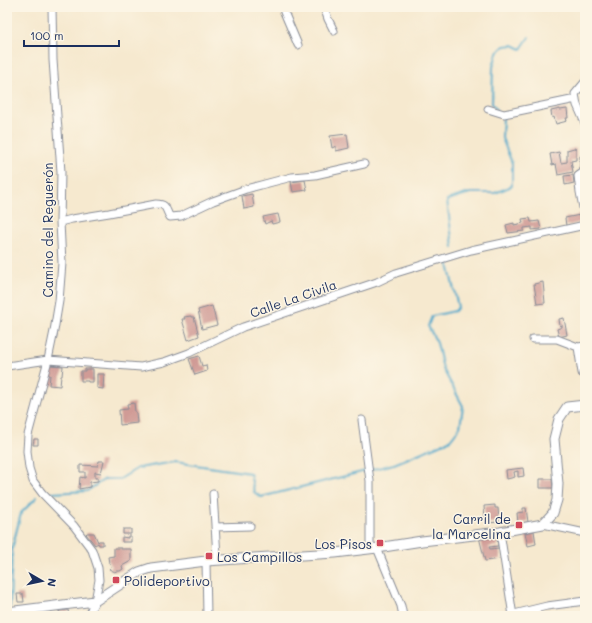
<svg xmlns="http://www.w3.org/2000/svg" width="592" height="623" font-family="Mali,sans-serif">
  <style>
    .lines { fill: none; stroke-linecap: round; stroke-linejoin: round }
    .stream { stroke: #4ea9cc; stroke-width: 2 }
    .building { fill: #d09b96 }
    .minor-casing { stroke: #888c96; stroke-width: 9 }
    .major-casing { stroke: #888c96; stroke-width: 11 }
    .minor { stroke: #fff; stroke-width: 7 }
    .major { stroke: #fff; stroke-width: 9 }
    .poi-dot { fill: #d1495b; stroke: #fcf5e5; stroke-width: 1.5 }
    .labels { text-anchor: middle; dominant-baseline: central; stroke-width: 3; stroke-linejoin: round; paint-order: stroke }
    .street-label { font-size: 13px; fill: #1b2f5e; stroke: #fcf5e5 }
    .poi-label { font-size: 13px; fill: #1b2f5e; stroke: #fcf5e5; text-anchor: end }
  </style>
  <rect width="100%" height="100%" fill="#fcf5e5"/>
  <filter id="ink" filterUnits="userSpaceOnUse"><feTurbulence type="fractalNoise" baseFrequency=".025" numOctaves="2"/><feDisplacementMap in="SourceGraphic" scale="8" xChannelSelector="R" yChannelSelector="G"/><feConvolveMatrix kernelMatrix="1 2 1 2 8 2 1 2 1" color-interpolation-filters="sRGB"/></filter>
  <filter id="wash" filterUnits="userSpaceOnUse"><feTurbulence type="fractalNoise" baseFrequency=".012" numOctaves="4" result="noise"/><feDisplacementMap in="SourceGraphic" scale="16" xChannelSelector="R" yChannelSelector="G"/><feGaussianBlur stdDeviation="0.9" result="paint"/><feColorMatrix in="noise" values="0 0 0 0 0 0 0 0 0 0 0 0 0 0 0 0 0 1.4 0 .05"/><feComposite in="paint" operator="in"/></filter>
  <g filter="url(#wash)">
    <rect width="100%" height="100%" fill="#f6e9cf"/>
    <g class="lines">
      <!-- stream -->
      <path class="stream" d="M496,109L492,104L493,67L497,53L504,46L513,45L521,49L529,37
        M453,247L447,200L470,193H495L512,186V163L502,138L503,117L502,116
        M52,493L87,491L105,479H120L138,468L175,462L250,473L254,492L261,497L394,464L449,441L460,427L463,406L443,369L437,343L428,326L432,316L455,311L458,307L447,260
        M10,607L12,549L21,513L37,497"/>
    </g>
    <g id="blocks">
      <!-- building -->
      <path class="building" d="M560,109V110L567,109L568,118H566L567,121L556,124L554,117L552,118L551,111Z
        M347,134L349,148L336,151V146L332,148L330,136Z
        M574,148L576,149V160L571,161L573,172L558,175L556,164L552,165L550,154L559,152L561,163L567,162V150Z
        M585,155V168L580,169V156Z
        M573,175L574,183L565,185L564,176Z
        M305,180L307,190L293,192L291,182Z
        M252,194L254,207L244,209L242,196Z
        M278,214L280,222L272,224L271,221L265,224L263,217Z
        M580,215L582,222L566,226L565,218Z
        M530,218L531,222L539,221L541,229L532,230V227L524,228V231L508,233L506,225L514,223V225L523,223L522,219Z
        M543,282L545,303L537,304L534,284Z
        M212,306L217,325L202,329L198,310Z
        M191,316V317H194L199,336L188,340L182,319H185L184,317Z
        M564,318L567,335L559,337L557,329L562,327V325L560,326L559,319Z
        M199,356L202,366L206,365L207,371L195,375L189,359Z
        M49,365L63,366L62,376H61L60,386L49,385L50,375H48Z
        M85,369H93V382H88V381H81V371H85Z
        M97,374H104L103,389L97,388Z
        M134,403L135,412H136L137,423L120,425L119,410L128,409L127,404Z
        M34,439H38V445H33Z
        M99,461H104L101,473L95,472V478H98V481L90,482V487L79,489L80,477L85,478V472H80V465L98,466Z
        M523,468L524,476L518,477V471L514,472L515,477L507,479L506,470Z
        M540,479H552L553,488H540Z
        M495,505V508H498L499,522L487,523V519H485L484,506Z
        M523,508H526L528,522L518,523L517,513L523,512Z
        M123,529H131V534H123Z
        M534,531L536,544L528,546L525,533Z
        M87,533H94L98,542L99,541H103V545H99L98,543L95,545L86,534Z
        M128,536H131V542H122V537L128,538Z
        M497,536L498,546L489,547L490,549L499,548L501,559L485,561L479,537Z
        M114,548H121V549H131V561L122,566L123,569L120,571H116L115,572L109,569L111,567L110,563H109L108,557L114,556Z
        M17,594H23L24,602H18Z
        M68,610L69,616H60L59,611Z
        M41,612L43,616H33L34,613Z"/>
    </g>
  </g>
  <g filter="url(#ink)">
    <use href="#blocks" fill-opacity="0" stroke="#888c96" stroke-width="1"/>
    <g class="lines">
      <!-- minor casing -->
      <g class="minor-casing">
        <path id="minor" d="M52,7L53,60L61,172L60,222L62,263L59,301L54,331L48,360L28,435L27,451L29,468L33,481L42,493L74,526L92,550L98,568L99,580L95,601L88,616
          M283,7L284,12L298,45
          M324,7L328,19L334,31
          M585,82L575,94L577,105L585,123
          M488,109L504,114L576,99
          M585,171L578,176L580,192L585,218
          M60,222L72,219L109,213L156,204C168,204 165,210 170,217L181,216L213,201L246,189L276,181L292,177L315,175L364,164
          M533,339H557L578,347L585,346
          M578,347L582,373L585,372
          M7,366L48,360L141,367L164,362L189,353L243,327L377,282L396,273L471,250L585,225
          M362,420L370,481V548
          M213,494L217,556L218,560
          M543,524L585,533
          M215,527L250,526
          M500,532L513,616
          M377,548L401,606L403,616
          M206,561L207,616
          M514,614L547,606L585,601"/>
      </g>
      <!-- major casing -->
      <g class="major-casing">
        <path id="major" d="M7,612L95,601L139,572L151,568L206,561L335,553L377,548L422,541L500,532L543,524L553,513L557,500L558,484L554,439L559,419L567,407L585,405"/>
      </g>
      <!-- minor -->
      <use href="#minor" class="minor"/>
      <!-- major -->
      <use href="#major" class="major"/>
    </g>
  </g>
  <!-- markers -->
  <g class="poi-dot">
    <rect x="515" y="521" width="8" height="8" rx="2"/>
    <rect x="376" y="539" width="8" height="8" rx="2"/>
    <rect x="205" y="552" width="8" height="8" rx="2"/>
    <rect x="112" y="576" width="8" height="8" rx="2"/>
  </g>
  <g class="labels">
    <!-- street labels -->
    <g class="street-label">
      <text transform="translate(47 230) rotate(-90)">Camino del Reguerón</text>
      <text transform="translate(293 298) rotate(-19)">Calle La Civila</text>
    </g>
    <!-- poi labels -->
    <g class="poi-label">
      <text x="511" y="518">Carril de<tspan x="511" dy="15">la Marcelina</tspan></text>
      <text x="372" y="543">Los Pisos</text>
      <text x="217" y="556" text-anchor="start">Los Campillos</text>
      <text x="124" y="580" text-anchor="start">Polideportivo</text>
    </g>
  </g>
  <!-- margin -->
  <rect width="592" height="623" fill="none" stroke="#fcf5e5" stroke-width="24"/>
  <!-- north arrow -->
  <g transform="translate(42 581) rotate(99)" stroke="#fcf5e5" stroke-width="3" paint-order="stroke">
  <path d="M0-3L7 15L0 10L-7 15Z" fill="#1b2f5e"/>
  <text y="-6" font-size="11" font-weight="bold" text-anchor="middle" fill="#1b2f5e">N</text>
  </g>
  <!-- scale -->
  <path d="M24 40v6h95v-6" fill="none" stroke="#1b2f5e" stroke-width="2"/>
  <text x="30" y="40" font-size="12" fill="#1b2f5e" stroke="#fcf5e5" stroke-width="3" paint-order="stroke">100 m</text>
</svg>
